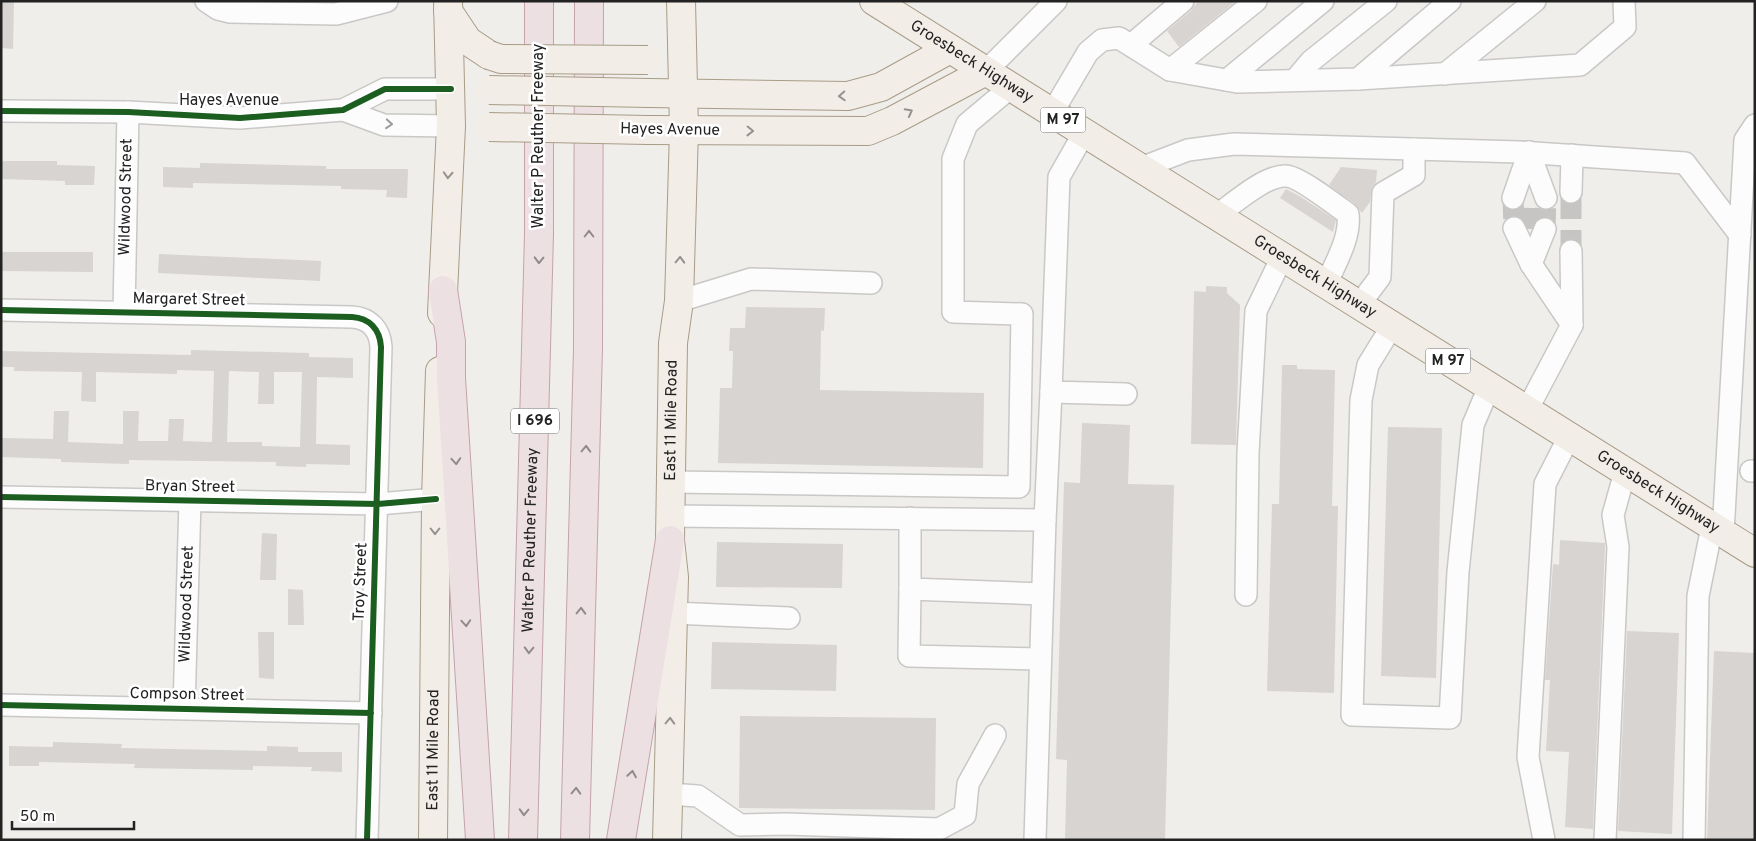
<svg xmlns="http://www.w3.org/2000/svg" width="1756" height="841" font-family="Overpass,sans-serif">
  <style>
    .building { fill: #d7d4d2; fill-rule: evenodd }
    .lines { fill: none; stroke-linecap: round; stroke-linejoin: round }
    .minor-tunnel { stroke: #c7c5c3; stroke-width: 21; stroke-dasharray: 21 11; stroke-linecap: butt }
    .minor-casing { stroke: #c9c8c7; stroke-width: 24 }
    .major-casing { stroke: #a79c86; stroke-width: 30 }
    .highway-casing { stroke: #c5a2ac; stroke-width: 30 }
    .minor { stroke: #fdfcfc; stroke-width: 21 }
    .major { stroke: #f3ede7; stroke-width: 28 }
    .highway { stroke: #ece0e2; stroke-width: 28 }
    .major-bridge-casing { stroke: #a79c86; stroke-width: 30; stroke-linecap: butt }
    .major-bridge { stroke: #f3ede7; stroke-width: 28 }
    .cycleway-casing { stroke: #fff; stroke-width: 9 }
    .cycleway { stroke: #1b5e20; stroke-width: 6 }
    .oneway { stroke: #95928e }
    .oneway2 { stroke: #9a9a9a }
    .oneway3 { stroke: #918a8c }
    .labels { text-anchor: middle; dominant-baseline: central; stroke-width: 5; stroke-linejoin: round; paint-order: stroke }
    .shield { fill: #fff; stroke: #646464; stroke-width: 1 }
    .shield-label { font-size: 15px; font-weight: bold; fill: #222 }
    .street-label { font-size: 16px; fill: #222; stroke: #fff }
  </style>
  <rect width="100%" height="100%" fill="#f0eeeb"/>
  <!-- building -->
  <path class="building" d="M1,1H14L13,49L1,48Z
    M1198,1H1236L1179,47L1167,31L1191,11Z
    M1,161H57V165L95,166L94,185H65V181L1,179Z
    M200,163L326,166V169H408L407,198L386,197L387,190L341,189V186L193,183V188L163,187V167L200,168Z
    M1341,167L1377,170L1376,182L1372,187L1370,202L1362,213L1355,204L1329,185Z
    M1286,189L1301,197L1336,220L1333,232L1280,198Z
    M1,252H93V272L1,271Z
    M159,254L321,261L320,281L158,273Z
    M1206,286L1227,287V293L1240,305L1236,445L1191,444L1194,291L1206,292Z
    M746,307L825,308L824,331L821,330L820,390L984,393L983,468L718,463L720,388H732L733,351H729L730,328H745Z
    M191,350L309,353V357L353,358V378L317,377L316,444L350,445V465L306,464V467L276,466V462L129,460V464L61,462V459L1,457V438L53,439L54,411H69L68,442L123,444V411H139L138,441H168L169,419H184L183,441L212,442L214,371L177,370V374L96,372V402L81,401L82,372L14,371V367H1V351L191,355ZM229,371L259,372L258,404H274V372H302L300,447L262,446V442H227Z
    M1282,365H1297V369L1335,370L1332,506H1338L1334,693L1267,691L1272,504H1279Z
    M1082,423L1130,425L1128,484L1174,485L1165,840H1065L1067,760L1056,759L1064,482L1080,483Z
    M1388,427L1442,428L1436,678L1381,676Z
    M262,533L277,534L276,580H260Z
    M1560,540L1605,543V548L1593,829L1565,827L1569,752L1546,751L1550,680H1545L1553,564L1559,565Z
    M717,542L843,544L842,588L716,587Z
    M288,589L303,590L304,625H288Z
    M1627,631L1679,633L1672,834L1618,831Z
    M258,632H274V679L259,678Z
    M712,642L837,645L836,691L711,689Z
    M1714,651L1755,653V840H1707Z
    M740,716L936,718L935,810L739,808Z
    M53,742L122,744L121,748L223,750L267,751V746L298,747V752H342V772L311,771L312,767L253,766V770L134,768L135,764L39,762V766H9V746L53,747Z"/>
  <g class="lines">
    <!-- minor-tunnel -->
    <path class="minor-tunnel" d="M1513,198L1514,228
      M1530,229L1531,199
      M1545,229L1546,198
      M1571,251V192"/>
    <!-- minor casing -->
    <g class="minor-casing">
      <g id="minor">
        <path d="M206,1L218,9L230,12L336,14L387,1"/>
        <path d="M1131,45L1183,1"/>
        <path d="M1170,70L1256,1"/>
        <path d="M986,71L1056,1"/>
        <path d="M1445,74L1535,1"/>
        <path d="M1358,79L1450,1"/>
        <path d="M1227,80L1323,1"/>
        <path d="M1295,80L1311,61L1386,1"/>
        <path d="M343,110L384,125L451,126"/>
        <path d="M1,111L128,112L240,118L343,110L385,89H451"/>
        <path d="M1052,113L1088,52L1102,40L1119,38L1170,70L1237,82L1358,79L1580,65L1625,27L1624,1"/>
        <path d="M1084,133L1059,177L1051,392L1126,394"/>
        <path d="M1529,152L1546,198"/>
        <path d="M1141,168L1188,150L1234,144L1520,152L1685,163L1740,235"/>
        <path d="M1571,192L1572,155"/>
        <path d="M1513,198L1529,152"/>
        <path d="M1216,216C1233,204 1265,175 1286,176C1298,176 1337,206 1348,214C1351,238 1335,263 1326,285"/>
        <path d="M1514,228L1531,264L1572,325L1527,410"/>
        <path d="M1571,251L1572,325"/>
        <path d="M1531,264L1545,229"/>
        <path d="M679,301L751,279L871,283"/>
        <path d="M1359,305L1380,277L1383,193L1414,175V149"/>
        <path d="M1,310L352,317C369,318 380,329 381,347L367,840"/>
        <path id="s1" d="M124,312L128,112"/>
        <path d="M1392,326L1368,365L1361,400L1352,715L1450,718L1458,572L1473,425L1489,387"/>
        <path d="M1751,471H1755"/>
        <path d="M671,482L1019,487L1022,314L953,312V159L967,124L1011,87"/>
        <path d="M1,497L378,504L436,499"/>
        <path d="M670,516L1045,520L1035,840"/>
        <path d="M910,518V589L1042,594"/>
        <path d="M1045,520L1051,392"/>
        <path d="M1723,533L1745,140L1755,125"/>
        <path d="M910,589L909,656L1040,659"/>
        <path d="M1246,595L1248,453L1256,311L1282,257"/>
        <path d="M673,613L789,618"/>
        <path d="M1,705L371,713"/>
        <path id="s2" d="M184,708L190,501"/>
        <path d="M668,794L698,796L740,825L786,824L939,829L965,815L968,784L995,735"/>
        <path d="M1544,840L1528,757L1545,484L1569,437"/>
        <path d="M1605,840L1618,547L1613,515L1625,472"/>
        <path d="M1694,840L1698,596L1712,527"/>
      </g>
    </g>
    <!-- major casing -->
    <g class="major-casing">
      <g id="major">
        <path id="s3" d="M874,1L1755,553"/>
        <path d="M448,11L468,41L489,55"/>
        <path d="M649,93L848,96L881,87L950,49"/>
        <path d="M648,130L868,131L892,121L986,71"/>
        <path d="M442,313L451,126L448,1"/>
        <path id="s4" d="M433,840L436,499L440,371"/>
        <path id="s5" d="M667,840L674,577L670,540L673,343L679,301L684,130L681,1"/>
      </g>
    </g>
    <!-- highway casing -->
    <g class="highway-casing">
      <g id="highway">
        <path d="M443,290L451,342V378L480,840"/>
        <path id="s6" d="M523,840L539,234V1"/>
        <path d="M575,840L588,348L589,1"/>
        <path d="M621,840L670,540"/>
      </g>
    </g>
    <!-- minor -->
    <use href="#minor" class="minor"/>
    <!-- major -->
    <use href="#major" class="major"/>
    <!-- highway -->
    <use href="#highway" class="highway"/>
    <!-- major-bridge casing -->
    <g class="major-bridge-casing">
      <path id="major-bridge" d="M489,55L501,59L648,60
        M489,90L649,93
        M489,127L648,130"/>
    </g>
    <!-- major-bridge -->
    <use href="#major-bridge" class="major-bridge"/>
    <!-- cycleway casing -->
    <g class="cycleway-casing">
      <path id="cycleway" d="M1,111L128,112L240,118L343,110L385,89H451
        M1,310L352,317C369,318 380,329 381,347L367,840
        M1,497L378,504L436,499
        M1,705L371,713"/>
    </g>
    <!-- cycleway -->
    <use href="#cycleway" class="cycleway"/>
  </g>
  <!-- one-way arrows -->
  <defs><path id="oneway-chevron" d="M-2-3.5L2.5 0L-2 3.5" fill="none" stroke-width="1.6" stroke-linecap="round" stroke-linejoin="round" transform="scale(1.25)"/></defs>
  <g class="oneway">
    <use href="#oneway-chevron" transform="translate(842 96) rotate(177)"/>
    <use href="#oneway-chevron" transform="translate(909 112) rotate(-28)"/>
    <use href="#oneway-chevron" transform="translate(750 131) rotate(1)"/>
    <use href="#oneway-chevron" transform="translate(448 175) rotate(93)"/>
    <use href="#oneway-chevron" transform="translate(680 260) rotate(-88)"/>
    <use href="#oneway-chevron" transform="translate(435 531) rotate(90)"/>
    <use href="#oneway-chevron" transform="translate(670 721) rotate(-88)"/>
  </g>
  <use class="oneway2" href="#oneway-chevron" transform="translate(389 124) rotate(5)"/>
  <g class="oneway3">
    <use href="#oneway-chevron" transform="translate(589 234) rotate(-90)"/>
    <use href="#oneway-chevron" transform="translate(539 260) rotate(91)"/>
    <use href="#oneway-chevron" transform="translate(586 449) rotate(-88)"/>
    <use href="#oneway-chevron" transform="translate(456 461) rotate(86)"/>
    <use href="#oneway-chevron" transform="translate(581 611) rotate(-88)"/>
    <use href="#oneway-chevron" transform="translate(466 623) rotate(86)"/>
    <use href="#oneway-chevron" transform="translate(529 650) rotate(92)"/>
    <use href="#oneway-chevron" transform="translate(632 774) rotate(-81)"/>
    <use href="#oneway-chevron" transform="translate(576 791) rotate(-88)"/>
    <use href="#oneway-chevron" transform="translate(524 812) rotate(92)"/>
  </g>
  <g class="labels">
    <!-- shield labels -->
    <g class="shield">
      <rect x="1040.5" y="107.5" width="45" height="25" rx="4"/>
      <rect x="1425.5" y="348.5" width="45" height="25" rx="4"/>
      <rect x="511" y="408.5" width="48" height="25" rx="4"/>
    </g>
    <g class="shield-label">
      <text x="1063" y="120">M 97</text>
      <text x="1448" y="361">M 97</text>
      <text x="535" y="421">I 696</text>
    </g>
    <!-- street labels -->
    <g class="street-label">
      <text stroke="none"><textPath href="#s3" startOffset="115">Groesbeck Highway</textPath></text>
      <text x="229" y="101">Hayes Avenue</text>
      <text transform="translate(670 130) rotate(1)">Hayes Avenue</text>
      <text transform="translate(539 136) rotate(-90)">Walter P Reuther Freeway</text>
      <text stroke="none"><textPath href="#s1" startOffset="115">Wildwood Street</textPath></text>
      <text stroke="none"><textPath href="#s3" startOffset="520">Groesbeck Highway</textPath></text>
      <text transform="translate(189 300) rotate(1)">Margaret Street</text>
      <text stroke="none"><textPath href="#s5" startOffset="420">East 11 Mile Road</textPath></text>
      <text transform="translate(190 487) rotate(1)">Bryan Street</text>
      <text stroke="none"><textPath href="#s3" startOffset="925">Groesbeck Highway</textPath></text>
      <text stroke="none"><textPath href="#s6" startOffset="300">Walter P Reuther Freeway</textPath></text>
      <text transform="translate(361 582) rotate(-88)">Troy Street</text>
      <text stroke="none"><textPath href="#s2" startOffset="104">Wildwood Street</textPath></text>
      <text transform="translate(187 695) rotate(1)">Compson Street</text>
      <text stroke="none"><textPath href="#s4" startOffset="90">East 11 Mile Road</textPath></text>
    </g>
  </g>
  <!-- border -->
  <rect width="1756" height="841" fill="none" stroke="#222222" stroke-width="5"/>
  <!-- scale -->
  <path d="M12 821v8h122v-8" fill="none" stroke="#222222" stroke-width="2.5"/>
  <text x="20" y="821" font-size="15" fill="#222222" stroke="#ffffff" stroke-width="4" paint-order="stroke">50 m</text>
</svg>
